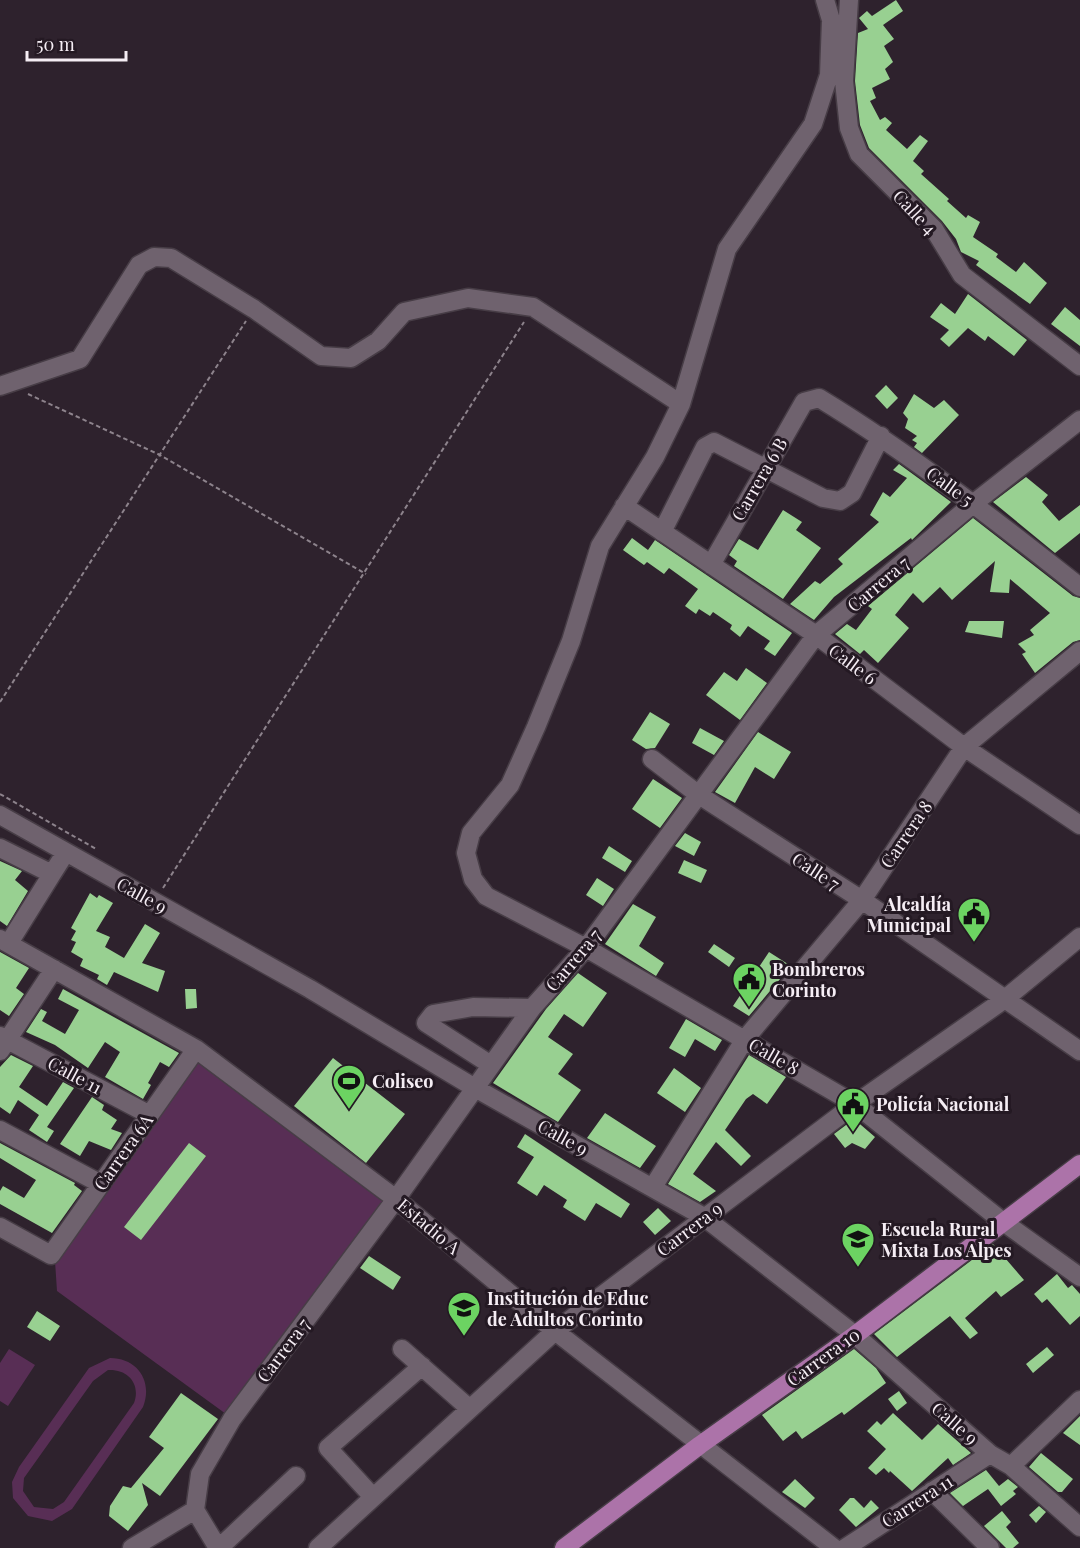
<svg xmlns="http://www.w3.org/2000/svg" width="1080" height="1548" font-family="'Playfair Display',serif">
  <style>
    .green { fill: #582e55; fill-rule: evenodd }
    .building { fill: #98d091 }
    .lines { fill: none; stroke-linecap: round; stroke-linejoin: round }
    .minor-casing { stroke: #473d46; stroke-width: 21 }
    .major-casing { stroke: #473d46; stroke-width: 21 }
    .path { stroke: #8d838c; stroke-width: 2; stroke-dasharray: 4.5 3; stroke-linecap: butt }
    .minor { stroke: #6f626e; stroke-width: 18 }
    .major { stroke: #ac73a9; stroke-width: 18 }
    .labels { text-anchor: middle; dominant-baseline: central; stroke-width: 6; stroke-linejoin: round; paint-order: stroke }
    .street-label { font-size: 18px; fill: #f5edf4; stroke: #241923 }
    .poi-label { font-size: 18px; font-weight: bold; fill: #f5edf4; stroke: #241923; text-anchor: start }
  </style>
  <rect width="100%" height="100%" fill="#2e222d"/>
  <!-- green -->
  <path class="green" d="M197,1056L388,1199L226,1414L57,1291L55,1261Z
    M9,1349L35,1365L8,1406L0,1401V1363Z
    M110,1358C138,1358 153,1382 143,1407L72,1509L52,1521L28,1516L13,1498L12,1482L19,1467L89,1368ZM108,1370C128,1369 141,1384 134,1403L64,1502L53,1509L34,1507L23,1491L24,1478L93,1381Z"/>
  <!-- building -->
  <path class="building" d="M896,0L903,11L883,25L894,39L884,46L893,62L885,69L890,79L872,88L876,98L870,101L880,120L885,117L892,123L886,130L907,149L920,135L928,141L913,161L924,171L921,174L949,199L947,201L966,218L968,215L980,222L973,237L998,254L996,257L1016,272L1024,262L1047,283L1030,304L976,265L979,261L961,252L956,239L942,221L869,148L860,125L855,81L858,33L868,29L859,18L867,11L872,16Z
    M968,294L1027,340L1014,356L988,336L985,341L968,328L949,347L940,339L949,330L930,317L941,303L955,314Z
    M1065,307L1080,320V346L1051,324Z
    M886,385L898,398L887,409L875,396Z
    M914,394L934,408L944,400L959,415L922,453L914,447L917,443L912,440L917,436L905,428L908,419L903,413Z
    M899,464L951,502L912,540L911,538L834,597L814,620L790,604L815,581L820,584L843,564L838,559L879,522L870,515L883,492L890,497L907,478L893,470Z
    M1026,477L1048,495L1042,502L1059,521L1080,505V533L1055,553L993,502Z
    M783,510L802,522L796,530L821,548L783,599L734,566L737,561L729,555L739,539L758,550Z
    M973,518L1073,596L1080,598V640L1073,642L1035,673L1022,654L1026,652L1018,644L1034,635L1030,630L1050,613L1010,579L1009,593L990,592L995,561L952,600L940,587L923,603L913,593L895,615L909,628L878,663L864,650L860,654L835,634L847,624L856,630L872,609L868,606Z
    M632,538L648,550L655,540L792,633L775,656L764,649L770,641L748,626L740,637L730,629L732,625L713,612L710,616L699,609L696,614L685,606L698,589L669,568L664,574L647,562L644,565L623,550Z
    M969,621H1004L1002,638L965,632Z
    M746,668L767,683L740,720L706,695L724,672L737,681Z
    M650,712L670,724L655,748L646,749L632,740Z
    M700,728L724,741L714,755L692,743Z
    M758,732L791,752L774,779L755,767L735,803L715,792Z
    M653,779L682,798L660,828L632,809Z
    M685,833L701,842L694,856L675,846Z
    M609,846L632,861L625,872L602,858Z
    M684,860L707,870L701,883L678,873Z
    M0,861L22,871L15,880L28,891L7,926L0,921Z
    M597,878L614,889L603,906L586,895Z
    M90,893L97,898L99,895L113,903L96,931L110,937L105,947L124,958L145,924L160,933L142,963L165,971L158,992L114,972L107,985L97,979L99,975L80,966L83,959L71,952L76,942L71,940L76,931L71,928Z
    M633,904L656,917L639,946L664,963L656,976L605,944Z
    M714,944L735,958L729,967L708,952Z
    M0,952L29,968L16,988L24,994L9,1016L0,1010Z
    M769,952L791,966L749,1016L733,1006Z
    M578,973L607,993L583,1027L564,1014L548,1037L573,1054L558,1074L581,1090L558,1122L493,1083L546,1009Z
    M63,989L179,1053L169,1067L160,1062L148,1083L151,1085L143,1099L105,1077L120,1052L105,1042L88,1068L55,1045L26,1032L41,1009L47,1012L42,1021L65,1034L79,1010L58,999Z
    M185,989H196L197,1008L186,1009Z
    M686,1019L722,1040L715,1051L695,1039L685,1057L669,1048Z
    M11,1055L33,1066L19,1087L47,1106L63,1082L74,1088L47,1127L54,1131L47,1142L29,1130L39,1115L18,1100L10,1114L0,1107V1067Z
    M749,1055L786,1077L767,1104L753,1094L746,1099L725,1130L751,1156L741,1166L716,1142L693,1174L716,1191L700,1202L668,1184Z
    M333,1058L405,1114L366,1163L294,1106Z
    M674,1068L701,1088L685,1112L657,1093Z
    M92,1097L104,1105L102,1110L117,1120L111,1129L122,1133L111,1150L89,1141L80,1156L60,1144Z
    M605,1113L656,1146L640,1168L587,1138Z
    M854,1119L875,1137L865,1149L852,1143L845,1148L834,1134Z
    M525,1134L630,1204L621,1218L596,1203L585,1221L563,1207L567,1200L544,1185L537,1196L517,1183L534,1157L517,1147Z
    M0,1143L75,1183L74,1185L82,1191L52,1233L0,1204V1191L3,1186L24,1198L36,1180L0,1158Z
    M189,1143L206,1156L141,1240L124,1227Z
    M658,1208L671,1221L655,1235L643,1222Z
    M993,1244L1024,1280L1001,1297L996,1291L965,1318L978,1333L970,1339L950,1316L897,1357L874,1334Z
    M369,1256L401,1277L393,1290L360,1268Z
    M1057,1274L1068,1288L1072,1285L1080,1294V1316L1070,1325L1047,1299L1042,1303L1034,1294Z
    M37,1311L60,1326L50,1341L27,1327Z
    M1047,1347L1054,1355L1033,1373L1026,1364Z
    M854,1349L876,1368L886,1383L844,1415L842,1412L802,1439L796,1431L783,1441L762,1415Z
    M899,1391L907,1403L897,1411L888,1399Z
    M181,1393L218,1419L160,1496L142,1483L148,1505L128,1531L109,1516L110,1506L123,1486L131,1488L164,1448L149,1437Z
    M893,1413L922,1440L938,1424L971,1453L953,1465L948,1458L912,1491L890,1471L889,1473L884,1468L876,1475L868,1468L886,1449L867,1431L877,1421L881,1425Z
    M1080,1416V1445L1063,1433Z
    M1041,1453L1073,1479L1062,1492H1058L1029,1467Z
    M986,1470L999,1486L1008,1479L1018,1487L1013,1491L1016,1494L1001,1506L988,1489L963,1506L950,1493Z
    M795,1479L815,1498L805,1508L782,1492Z
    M850,1498H854L864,1508L871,1500L879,1508L856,1527L839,1510Z
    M1039,1506L1046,1512L1036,1523L1029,1515Z
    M1002,1511L1011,1522L1006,1527L1019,1543L1013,1548H1006L984,1526Z"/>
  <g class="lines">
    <!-- minor casing -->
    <g class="minor-casing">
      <path id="minor" d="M825,0L831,20L829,75L813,124L727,249L681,404L655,457L600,546L571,641L536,727L510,785L471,833L466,853L473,879L486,896L586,948L855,1104L1002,1221L1080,1277
        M849,0L844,81L849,128L859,154L934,229L962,275L1080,366
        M0,386L80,359L139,265L154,257L171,258L254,309L321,356L351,358L378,341L404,312L468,298L533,307L681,404
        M624,506L816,635L964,747L1080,825
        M662,532L705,447L714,442L823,498L840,501L852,493L881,436
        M711,565L804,402L819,398C911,454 995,520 1080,587
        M652,759L699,795L862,900L1080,1051
        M0,815L310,989L475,1088L704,1217L855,1335L990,1454L1011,1466L1080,1527
        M0,848L52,874L66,852
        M0,939L196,1049L396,1199L555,1331L834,1548
        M9,943L52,874
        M0,1036L150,1115
        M0,1051L54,969
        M491,1065L426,1023L433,1014L473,1007L532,1008
        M0,1130L101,1184
        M653,1187L745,1039L862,900L964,747L1080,651
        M0,1227L51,1255L196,1049
        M402,1349L470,1409
        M1011,1466L1080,1400
        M932,1491L990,1548
        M373,1497L328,1448L422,1366
        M195,1510L218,1548
        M132,1548L195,1510L200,1474L232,1419L396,1199L532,1008L586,948L816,635L974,503L1080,420
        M219,1548L296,1476
        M318,1548L555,1331L855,1104L1005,999L1080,937
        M845,1548L990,1454"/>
    </g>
    <!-- major casing -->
    <g class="major-casing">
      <path id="major" d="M564,1548L700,1445L855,1335L1080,1164"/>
    </g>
    <!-- path -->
    <path class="path" d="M28,394L160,455L366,574
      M0,702L246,321
      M0,794L96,849
      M163,888L524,322"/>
    <!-- minor -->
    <use href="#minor" class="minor"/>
    <!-- major -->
    <use href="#major" class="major"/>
  </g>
  <!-- icons -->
  <defs>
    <g id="civic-pin" transform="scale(1.725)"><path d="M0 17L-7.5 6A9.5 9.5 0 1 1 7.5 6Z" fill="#6cd362" stroke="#241923"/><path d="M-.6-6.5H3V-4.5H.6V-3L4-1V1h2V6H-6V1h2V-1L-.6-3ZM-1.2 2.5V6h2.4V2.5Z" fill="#111"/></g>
    <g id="stadium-pin" transform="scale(1.725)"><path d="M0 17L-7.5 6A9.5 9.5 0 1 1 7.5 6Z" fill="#6cd362" stroke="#241923"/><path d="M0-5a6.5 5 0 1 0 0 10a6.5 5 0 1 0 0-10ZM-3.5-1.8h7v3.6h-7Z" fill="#111"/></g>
    <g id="school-pin" transform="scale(1.725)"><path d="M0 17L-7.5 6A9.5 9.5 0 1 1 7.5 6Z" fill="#6cd362" stroke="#241923"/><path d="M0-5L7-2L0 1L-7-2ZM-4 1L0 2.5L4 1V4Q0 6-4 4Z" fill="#111"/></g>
  </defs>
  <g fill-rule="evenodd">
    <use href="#civic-pin" x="974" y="914"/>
    <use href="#civic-pin" x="749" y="979"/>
    <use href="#stadium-pin" x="349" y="1081"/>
    <use href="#civic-pin" x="853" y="1104"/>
    <use href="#school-pin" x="858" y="1239"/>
    <use href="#school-pin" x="464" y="1308"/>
  </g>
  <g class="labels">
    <!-- street labels -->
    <g class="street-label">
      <text transform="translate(915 212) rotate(47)">Calle 4</text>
      <text transform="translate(759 479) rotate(-60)">Carrera 6 B</text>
      <text transform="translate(950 486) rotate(36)">Calle 5</text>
      <text transform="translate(878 584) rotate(-40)">Carrera 7</text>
      <text transform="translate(853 664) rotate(37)">Calle 6</text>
      <text transform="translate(906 834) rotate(-56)">Carrera 8</text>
      <text transform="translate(816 871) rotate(33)">Calle 7</text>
      <text transform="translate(142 895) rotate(29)">Calle 9</text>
      <text transform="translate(573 960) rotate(-50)">Carrera 7</text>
      <text transform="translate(774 1056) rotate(30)">Calle 8</text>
      <text transform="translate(75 1075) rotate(28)">Calle 11</text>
      <text transform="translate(563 1137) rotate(29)">Calle 9</text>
      <text transform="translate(123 1152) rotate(-55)">Carrera 6A</text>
      <text transform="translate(429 1226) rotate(40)">Estadio A</text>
      <text transform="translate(689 1229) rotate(-37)">Carrera 9</text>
      <text transform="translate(283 1350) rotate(-53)">Carrera 7</text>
      <text transform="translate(823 1357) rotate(-36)">Carrera 10</text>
      <text transform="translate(955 1423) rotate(41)">Calle 9</text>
      <text transform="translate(917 1501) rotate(-33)">Carrera 11</text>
    </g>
    <!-- poi labels -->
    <g class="poi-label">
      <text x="951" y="904" text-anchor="end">Alcaldía<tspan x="951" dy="21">Municipal</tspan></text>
      <text x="772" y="969">Bombreros<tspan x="772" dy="21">Corinto</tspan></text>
      <text x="372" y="1081">Coliseo</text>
      <text x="876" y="1104">Policía Nacional</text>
      <text x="881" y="1229">Escuela Rural<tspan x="881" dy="21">Mixta Los Alpes</tspan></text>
      <text x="487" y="1298">Institución de Educ<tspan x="487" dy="21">de Adultos Corinto</tspan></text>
    </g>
  </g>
  <!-- scale -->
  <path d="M27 51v9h99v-9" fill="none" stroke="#f5edf4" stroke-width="3"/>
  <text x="36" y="51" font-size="18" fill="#f5edf4" stroke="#241923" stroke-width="4.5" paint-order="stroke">50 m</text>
</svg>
